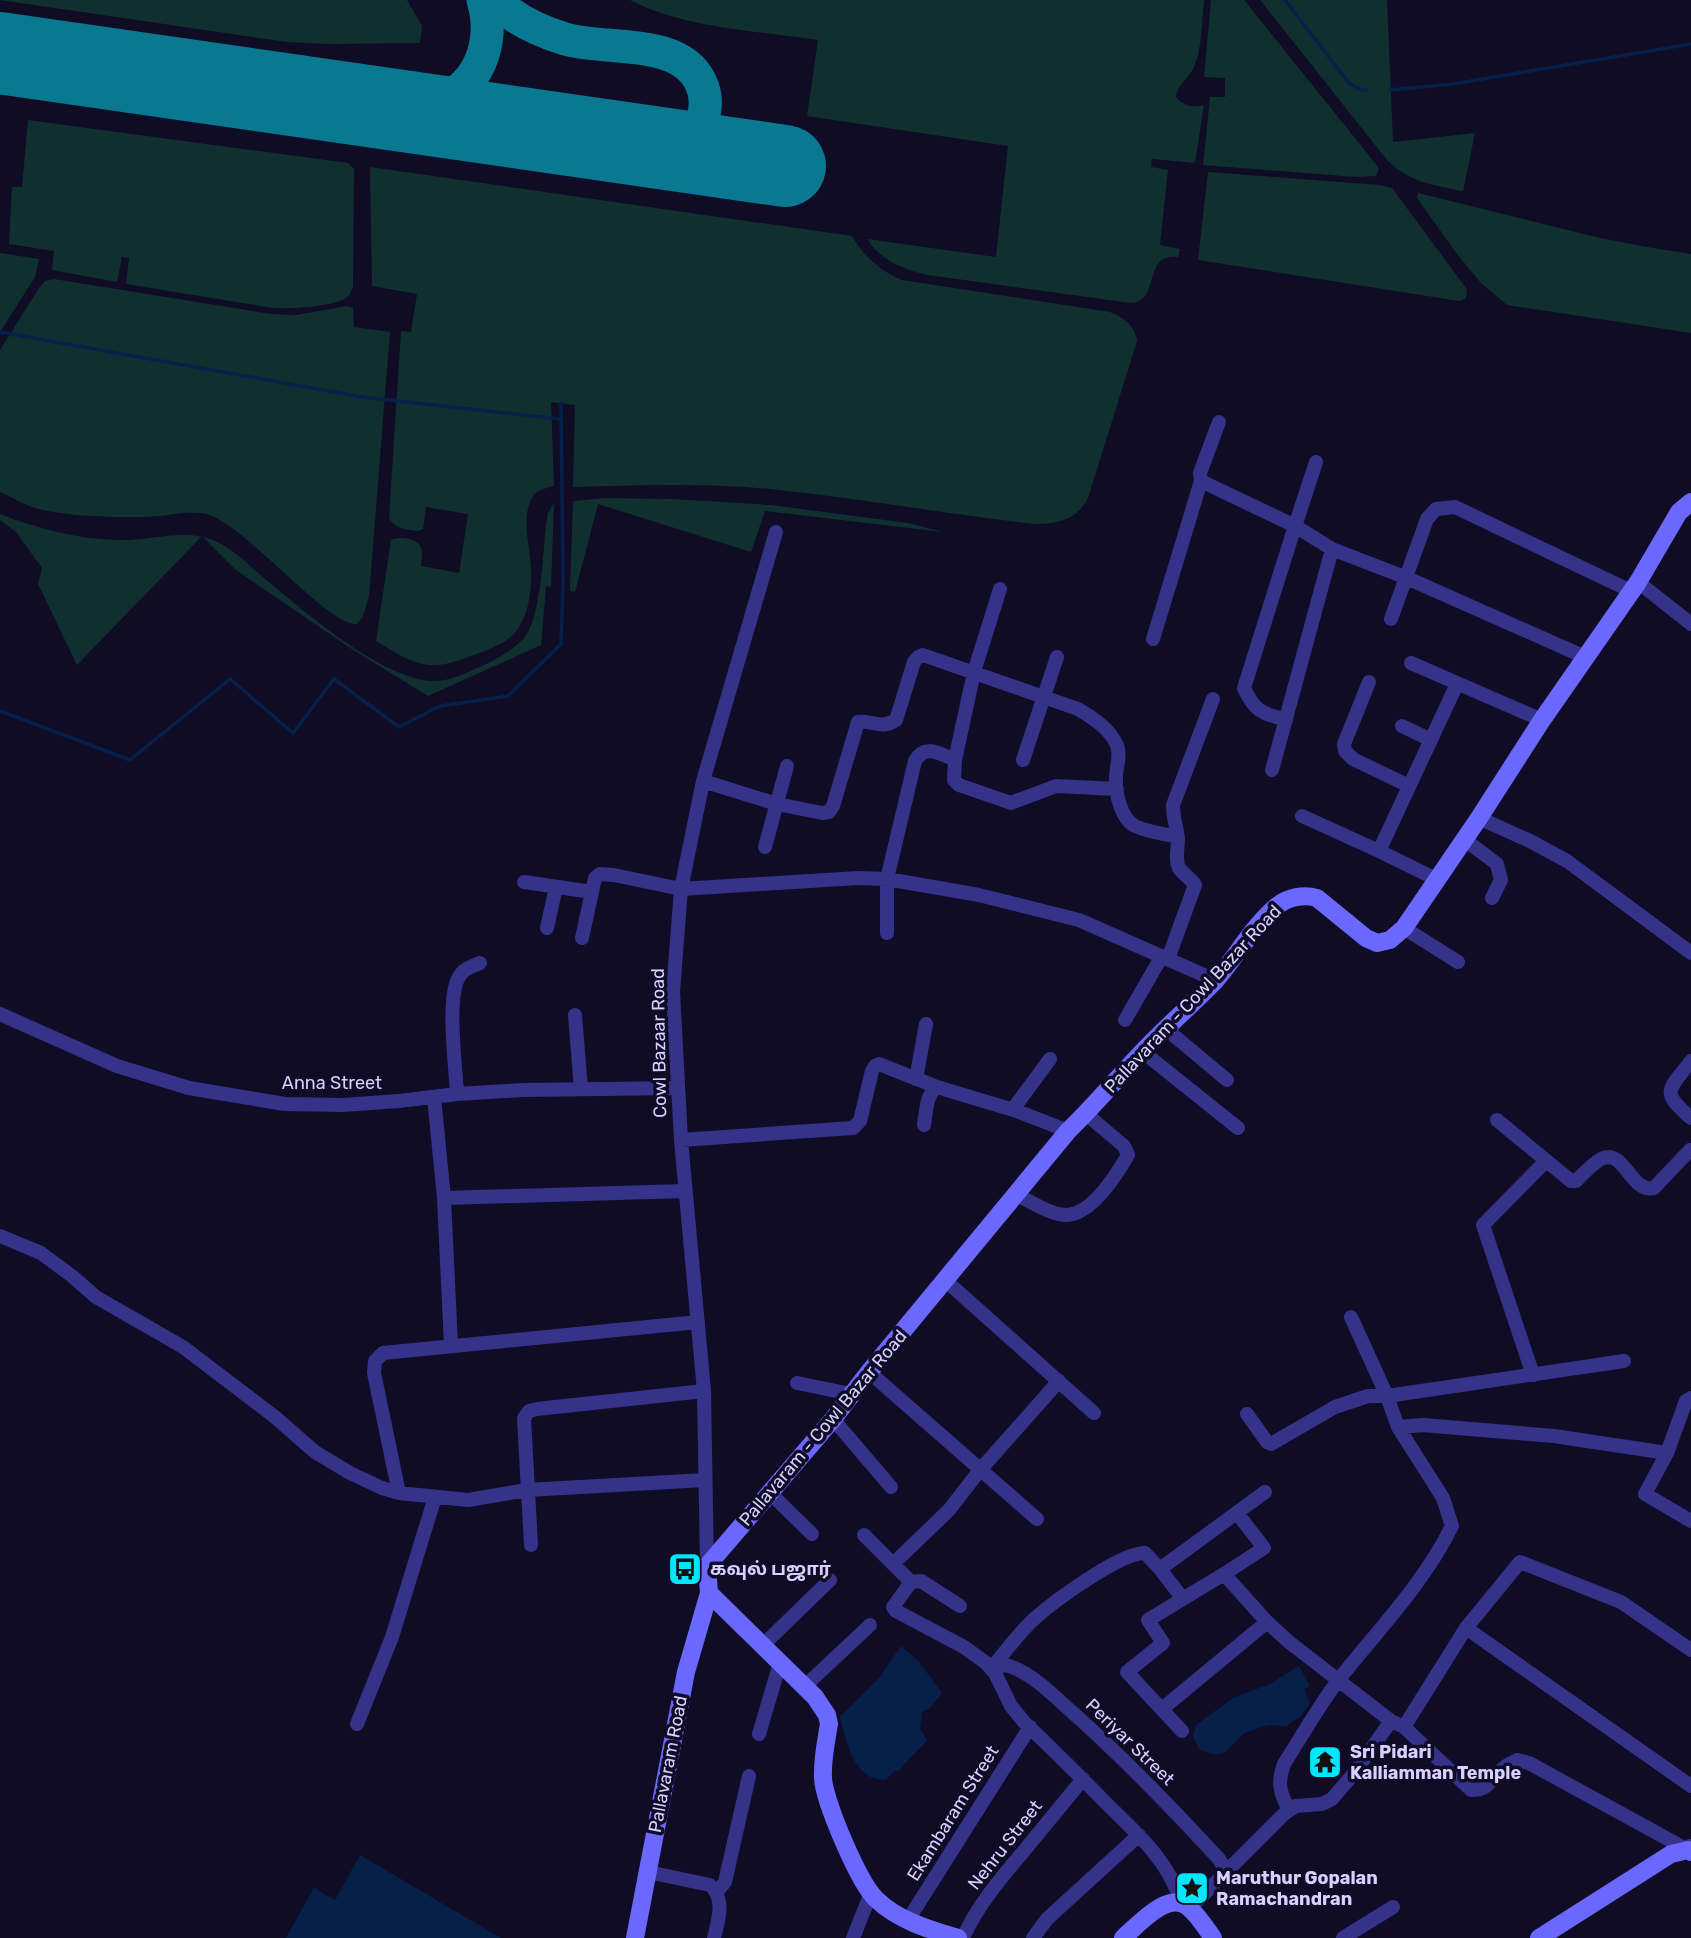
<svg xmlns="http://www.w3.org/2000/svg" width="1691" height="1938" font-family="Rubik,'Noto Sans Tamil',sans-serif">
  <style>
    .green { fill: #0f302f }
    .water { fill: #07204a }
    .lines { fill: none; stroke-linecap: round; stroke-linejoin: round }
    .stream { stroke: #07204a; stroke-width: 3.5 }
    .taxiway { stroke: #087991; stroke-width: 33 }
    .runway { stroke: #087991; stroke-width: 82 }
    .street { stroke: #353389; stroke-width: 14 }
    .secondary { stroke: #6a68ff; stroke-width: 18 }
    .labels { text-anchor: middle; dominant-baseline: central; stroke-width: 7; stroke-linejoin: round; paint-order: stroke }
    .street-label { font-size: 18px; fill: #d6d1ff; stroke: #100c26 }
    .poi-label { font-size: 18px; font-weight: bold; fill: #d6d1ff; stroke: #100c26; text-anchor: start }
  </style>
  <rect width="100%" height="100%" fill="#100c26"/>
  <!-- green -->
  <path class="green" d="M0,0H407L422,26L420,43L328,44L287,42Z
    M630,0H1204C1202,19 1202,52 1193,69C1187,81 1178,83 1176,97C1184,106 1191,108 1204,105L1195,163L1152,159L1151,167L1168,170L1160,245L1180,249L1178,257C1141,253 1162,301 1131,303L928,275C902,269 882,261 867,239L996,257L1008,146L807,116L818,40C757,31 684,28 630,0Z
    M1211,0H1244L1375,163L1379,169L1376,176L1356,177L1203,165L1210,97H1225V78L1204,77Z
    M1260,0H1387L1393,142L1475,133L1463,191C1432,185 1411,183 1387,160Z
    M28,120L348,163L354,169L353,287C351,291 351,293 347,297C336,307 288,309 273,308L126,284L129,258L122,257L117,282L52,270L54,251L9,244L12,187H22Z
    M370,167L852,236C864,257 879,270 902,280L1110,312C1124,318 1135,325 1137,341L1088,498C1077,520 1057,524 1035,524C946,514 859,498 770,489C705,483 638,485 573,487L575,405L551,402L554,486C547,488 539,489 534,495C520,513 530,547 531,568C532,587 529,615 517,630C507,644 487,650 471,656C461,660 446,665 435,665C415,666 392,651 376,641L391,540C399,536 418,538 421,548C423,553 421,561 421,566L459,573L468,514L426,507L423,529L419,531C408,530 395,529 389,518L401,331L411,332L417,294L372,286Z
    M1208,172L1380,185L1392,188L1466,288L1467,294L1465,299L1459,301L1198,260Z
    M1418,193L1600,238L1647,247L1691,254V333L1507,305L1481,283L1457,254L1417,198Z
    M0,253L39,259L35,277L0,332Z
    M54,279L271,314L296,315L347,306L353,308L354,327L390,332L369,596L363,617L357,624C329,627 247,527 209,515C193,510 177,514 161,516C149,517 136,517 124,517C98,517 53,515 29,506C19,502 10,496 0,492V350L39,288L45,281Z
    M605,498L673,499L771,505L908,523L943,532L765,511L751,552L598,504L575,592L570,591L573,501Z
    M554,503L551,587L546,586L541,645L428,696L350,648L236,570L202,536L77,665L38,584L42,568L16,532L0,520V514C39,529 77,539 119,540C150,541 183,528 213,540C232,548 249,565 264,578C305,612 377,675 429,681C446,682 460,676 475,669C493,661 511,652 524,638C541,618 543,552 546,524L548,513Z"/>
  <!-- water -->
  <path class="water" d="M901,1646L919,1662L942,1693L930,1708L922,1712L920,1728L927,1740C918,1752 908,1758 900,1770L895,1771L885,1780C881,1779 876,1779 873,1778C850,1768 846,1737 840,1717L879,1678Z
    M1299,1666L1310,1686L1304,1689L1310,1703L1301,1716L1286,1726L1268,1725L1244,1733L1225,1752L1215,1755L1200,1750L1193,1737L1196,1725L1233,1698L1270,1684Z
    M360,1855L501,1938H286L314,1888L335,1900Z"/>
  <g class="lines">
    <!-- stream -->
    <path class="stream" d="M1285,0L1349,83L1359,89L1366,90
      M1390,90L1453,84L1691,44
      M0,332L362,397L560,419
      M0,711L130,760L230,679L293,733L334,679L399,727L440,706L508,696L561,644L563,583L561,403"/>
    <!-- taxiway -->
    <path class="taxiway" d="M495,0C514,20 539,31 565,39C605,51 678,37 700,81C707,95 707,109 701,123C693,139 679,145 662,149
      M405,111C419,107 434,104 448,97C483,78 494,37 483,0"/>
    <!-- runway -->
    <path class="runway" d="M0,53L785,166"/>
    <!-- street -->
    <path class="street" d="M1219,422L1200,473L1201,481L1295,526L1316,462
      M1638,582L1691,624
      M1391,619L1427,519L1436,509L1455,507L1631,591
      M1153,639L1201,481
      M1411,663L1542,720
      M1369,682L1344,744L1345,751L1353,759L1409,786
      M1286,720C1262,713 1255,712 1244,688L1295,526L1332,549L1407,578L1585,657
      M1402,726L1431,740
      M955,760L974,672L1000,589
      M1023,760L1057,657
      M1272,770L1332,549
      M703,781L777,804L822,813L829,812L833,806L858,722C874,720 880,730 896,720L914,662L918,657L923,655L1078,709C1093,718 1109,728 1117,745C1121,755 1116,768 1116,778C1115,792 1121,819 1135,826C1148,832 1165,834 1178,837
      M1302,816L1379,851L1436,879
      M1479,818L1530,841L1567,861L1691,953
      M1464,839L1497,864L1501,880L1492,898
      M765,847L787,766
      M1379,851L1457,684
      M524,882L592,892
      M547,928L556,887
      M1404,928L1458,962
      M887,933V879L915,761C925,743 941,754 955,760L954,780L959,785L1011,803L1056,786L1117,789
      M582,938L595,878L600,874L614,875L681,889L858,878L887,879L979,895L1079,920L1215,980
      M1168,959L1195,885C1191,879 1183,874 1179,868C1175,860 1178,848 1178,839C1177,827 1173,820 1173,805L1213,699
      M0,1014L117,1066L189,1088L285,1104L343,1105L399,1101L457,1094L523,1090L678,1088
      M575,1015L581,1089
      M1125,1020L1162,956
      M1166,1029L1227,1080
      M1143,1052L1238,1128
      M1691,1061C1668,1091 1660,1091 1691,1118
      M916,1079L926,1024
      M457,1094C456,1068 445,992 461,974C465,968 473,966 480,963
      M434,1097L444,1198L451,1345
      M1013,1109L1050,1059
      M1497,1120L1571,1181H1576C1583,1174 1592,1164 1601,1159C1624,1147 1631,1194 1654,1188L1690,1150
      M924,1125C926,1113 926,1094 937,1087L1017,1111L1068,1131
      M681,1140L853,1128L860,1121L872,1071L875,1066L879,1064L937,1087
      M1015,1194C1030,1201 1050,1215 1067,1215C1092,1214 1117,1174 1128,1155L1124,1146L1086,1114
      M444,1198L685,1191
      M0,1236L41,1253L72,1276L96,1297L183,1347L275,1417L315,1452L350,1473L382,1488L399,1493L468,1500L527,1490L705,1480
      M945,1280L1094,1413
      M869,1372L1037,1519
      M1533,1375L1483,1225L1546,1161
      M797,1383L851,1394
      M1691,1398L1686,1401L1667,1453L1645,1494L1691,1521
      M1247,1414L1267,1442L1271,1444L1335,1407L1368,1396H1387L1624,1361
      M833,1419L891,1487
      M1398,1427L1423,1425L1554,1436L1667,1453
      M399,1493L374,1373L375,1361L383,1353L698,1322
      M770,1493L812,1534
      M864,1535L911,1582
      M531,1545L524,1418L529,1411L537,1409L704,1391
      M893,1564L949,1510L980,1470L1059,1381
      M707,1566L704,1391L681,1140L673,992L681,889L703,781L776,532
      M1160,1569L1265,1492
      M1224,1574L1264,1548L1237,1513
      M911,1582L893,1607L896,1611L964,1647L986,1663L995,1673L1011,1706L1024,1722C1051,1748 1078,1774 1104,1801C1134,1831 1169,1860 1181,1902
      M911,1582L921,1581L960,1606
      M1466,1628L1691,1786
      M762,1646L830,1580
      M991,1669C999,1666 1005,1664 1012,1667C1035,1676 1054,1696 1072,1712C1124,1758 1172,1808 1219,1859L1226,1871
      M991,1669C1005,1652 1018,1634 1034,1619C1053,1602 1121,1552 1145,1553L1160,1569L1183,1599
      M804,1687L870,1625
      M1162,1709L1267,1622
      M357,1724L392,1637L435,1497
      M1404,1727L1466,1628L1520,1562L1621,1602L1691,1650
      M1182,1731L1127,1672L1163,1643L1148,1620L1224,1574L1267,1622L1289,1642L1391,1721L1404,1727L1471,1790C1490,1791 1493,1775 1506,1766C1509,1763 1514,1762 1517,1760L1529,1763L1688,1850L1690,1846
      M759,1734L780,1663
      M1289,1810C1280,1793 1277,1783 1284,1764C1302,1736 1319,1705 1340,1678C1379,1629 1424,1583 1452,1526L1443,1498L1398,1427L1387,1396L1351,1317
      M648,1872L710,1885C726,1900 718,1920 714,1938
      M717,1892L725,1882L749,1776
      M1190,1908L1284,1814L1296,1806L1322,1804L1332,1799L1355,1772L1391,1721
      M908,1920L1030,1727
      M853,1938L871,1893
      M963,1938C977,1906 1001,1878 1023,1852C1043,1828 1063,1803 1083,1779
      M1033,1938L1047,1919L1139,1835
      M1343,1938L1393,1907"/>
    <!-- secondary -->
    <path class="secondary" d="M635,1938L686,1672L709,1593
      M958,1938C930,1930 897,1920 876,1899C859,1883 824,1801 823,1778C822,1760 826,1742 829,1724L827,1715L815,1697L709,1593L707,1566L833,1419L869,1372L1068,1131C1095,1105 1119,1076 1145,1049C1168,1025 1193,1004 1215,981C1236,957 1252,927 1277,906C1288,897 1304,894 1317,898L1366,938L1377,943L1390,940L1404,928L1479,818L1542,720L1638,582L1679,512L1691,502
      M1123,1938C1138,1925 1168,1890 1188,1907C1198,1915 1206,1928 1213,1938
      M1539,1938L1671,1854L1688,1850L1691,1852"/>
  </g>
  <!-- icons -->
  <defs>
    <g id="bus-square" transform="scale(1.75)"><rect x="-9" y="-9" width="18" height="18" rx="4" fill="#00e6fc" stroke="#100c26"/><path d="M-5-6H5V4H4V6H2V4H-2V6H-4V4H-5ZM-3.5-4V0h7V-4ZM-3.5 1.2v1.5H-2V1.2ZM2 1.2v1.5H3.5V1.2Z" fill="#111"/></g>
    <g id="temple-square" transform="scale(1.75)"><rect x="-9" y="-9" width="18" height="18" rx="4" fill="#00e6fc" stroke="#100c26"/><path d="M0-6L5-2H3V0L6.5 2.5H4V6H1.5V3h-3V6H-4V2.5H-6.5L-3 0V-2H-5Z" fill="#111"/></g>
    <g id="sight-square" transform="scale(1.75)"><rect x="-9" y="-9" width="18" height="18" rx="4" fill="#00e6fc" stroke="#100c26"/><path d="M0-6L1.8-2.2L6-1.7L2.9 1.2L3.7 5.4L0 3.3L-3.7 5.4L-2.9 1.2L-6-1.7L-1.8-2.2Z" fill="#111"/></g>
  </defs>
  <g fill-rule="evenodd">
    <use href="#bus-square" x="685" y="1569"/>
    <use href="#temple-square" x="1325" y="1762"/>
    <use href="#sight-square" x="1192" y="1888"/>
  </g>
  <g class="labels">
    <!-- street labels -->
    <g class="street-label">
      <text transform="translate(1193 999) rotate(-47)">Pallavaram - Cowl Bazar Road</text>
      <text transform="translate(659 1043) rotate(-91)">Cowl Bazaar Road</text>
      <text x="332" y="1083">Anna Street</text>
      <text transform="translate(823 1428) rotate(-50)">Pallavaram - Cowl Bazar Road</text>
      <text transform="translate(1130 1742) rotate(44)">Periyar Street</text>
      <text transform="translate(668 1764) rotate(-79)">Pallavaram Road</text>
      <text transform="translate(953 1813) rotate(-58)">Ekambaram Street</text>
      <text transform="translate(1005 1845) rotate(-52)">Nehru Street</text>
    </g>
    <!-- poi labels -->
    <g class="poi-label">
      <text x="710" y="1569">கவுல் பஜார்</text>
      <text x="1350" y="1752">Sri Pidari<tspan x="1350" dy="21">Kalliamman Temple</tspan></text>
      <text x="1216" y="1878">Maruthur Gopalan<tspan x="1216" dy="21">Ramachandran</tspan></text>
    </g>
  </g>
</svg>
